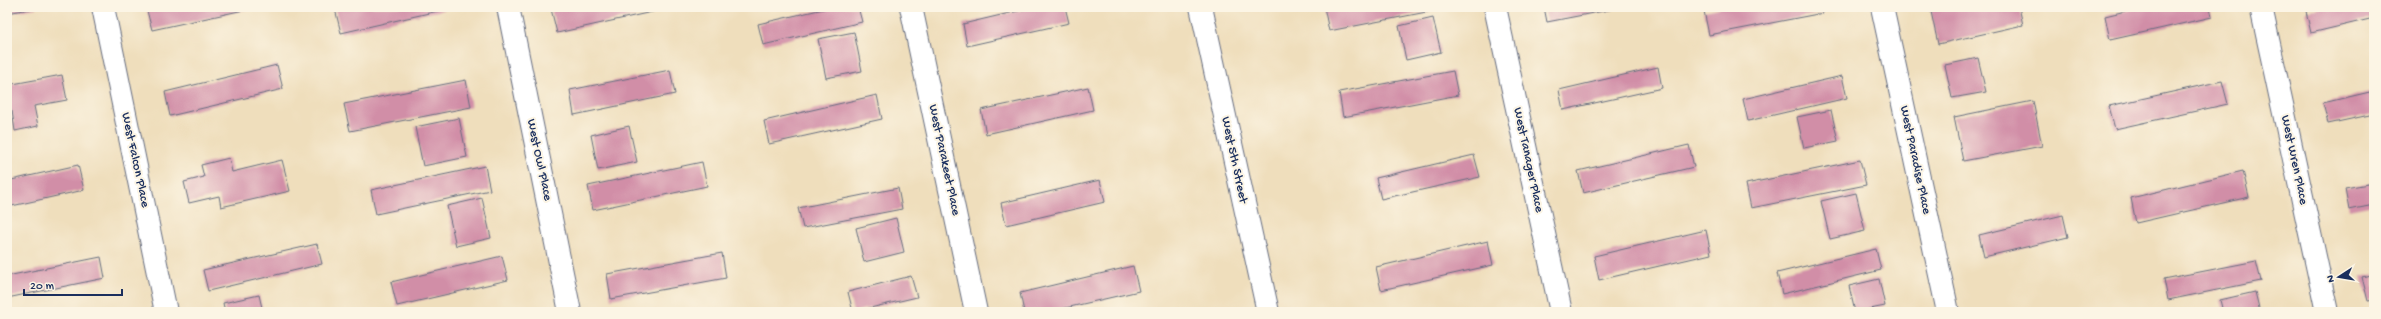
<svg xmlns="http://www.w3.org/2000/svg" width="2381" height="319" font-family="'Gochi Hand',sans-serif">
  <style>
    .building { fill: #d18ea7 }
    .lines { fill: none; stroke-linecap: round; stroke-linejoin: round }
    .minor-casing { stroke: #656c7f; stroke-width: 24 }
    .minor { stroke: #fff; stroke-width: 22 }
    .labels { text-anchor: middle; dominant-baseline: central; stroke-width: 4; stroke-linejoin: round; paint-order: stroke }
    .street-label { font-size: 13px; fill: #1b2f5e; stroke: #fcf5e5 }
  </style>
  <rect width="100%" height="100%" fill="#fcf5e5"/>
  <filter id="ink" filterUnits="userSpaceOnUse"><feTurbulence type="fractalNoise" baseFrequency=".025" numOctaves="2"/><feDisplacementMap in="SourceGraphic" scale="8" xChannelSelector="R" yChannelSelector="G"/><feConvolveMatrix kernelMatrix="1 2 1 2 8 2 1 2 1" color-interpolation-filters="sRGB"/></filter>
  <filter id="wash" filterUnits="userSpaceOnUse"><feTurbulence type="fractalNoise" baseFrequency=".012" numOctaves="4" result="noise"/><feDisplacementMap in="SourceGraphic" scale="16" xChannelSelector="R" yChannelSelector="G"/><feGaussianBlur stdDeviation="0.9" result="paint"/><feColorMatrix in="noise" values="0 0 0 0 0 0 0 0 0 0 0 0 0 0 0 0 0 1.4 0 .05"/><feComposite in="paint" operator="in"/></filter>
  <g filter="url(#wash)">
    <rect width="100%" height="100%" fill="#efdebc"/>
    <g id="blocks">
      <!-- building -->
      <path class="building" d="M7,7H36V8L7,13Z
        M146,7H253V8L152,30Z
        M345,7H451V8L341,33L335,9Z
        M560,7H670V8L557,33L551,9Z
        M832,7H858L862,22L763,45L758,24Z
        M1035,7H1065L1069,23L967,46L963,24Z
        M1324,7H1442V9L1329,31Z
        M1544,7H1619V8L1547,22Z
        M1723,7H1822L1823,13L1709,35L1704,11Z
        M1930,7H2019L2023,25L1938,44Z
        M2142,7H2210L2212,17L2110,40L2105,16Z
        M2325,7H2374V18L2311,33L2306,11Z
        M1433,18L1441,52L1406,60L1399,26Z
        M854,32L862,71L826,78L818,39Z
        M1978,58L1986,92L1952,98L1945,65Z
        M277,65L283,89L170,116L165,92Z
        M1658,67L1662,88L1563,110L1559,90Z
        M670,70L675,94L574,115L570,90Z
        M1453,71L1458,95L1343,117L1339,92Z
        M62,75L67,100L34,106L38,126L15,131L12,111L7,112V85Z
        M1842,76L1847,98L1748,121L1743,99Z
        M466,80L471,107L350,131L344,104Z
        M2222,81L2228,104L2115,129L2109,106Z
        M1088,87L1093,110L986,134L981,110Z
        M2374,91V114L2328,124L2323,103Z
        M877,95L882,119L769,144L764,121Z
        M2033,101L2042,146L1963,161L1954,117Z
        M1831,110L1838,141L1804,148L1797,117Z
        M459,118L467,157L423,166L415,127Z
        M629,126L637,162L598,170L591,135Z
        M1689,145L1694,167L1583,193L1578,171Z
        M1474,155L1480,177L1381,199L1376,178Z
        M229,158L232,172L282,160L290,191L221,207L219,196L189,203L184,182L204,177L201,165Z
        M1860,160L1866,185L1751,208L1746,184Z
        M702,162L707,186L593,210L588,186Z
        M78,165L84,190L7,207V181Z
        M485,166L490,190L376,214L371,190Z
        M2243,171L2249,197L2136,223L2131,198Z
        M1100,180L1105,202L1006,225L1001,203Z
        M2374,183V205L2349,210L2345,188Z
        M898,188L902,209L803,228L798,208Z
        M1856,193L1865,231L1830,239L1821,201Z
        M482,198L491,238L456,246L447,206Z
        M2063,215L2068,237L1984,257L1979,235Z
        M896,218L904,252L864,262L856,228Z
        M1706,230L1711,254L1599,280L1594,256Z
        M1488,241L1493,265L1381,290L1376,267Z
        M317,244L322,264L208,291L203,270Z
        M1876,249L1881,270L1782,294L1777,273Z
        M722,253L726,278L611,299L607,274Z
        M502,256L508,280L397,306L391,282Z
        M101,257L105,278L7,298V276Z
        M2256,261L2261,281L2168,300L2164,279Z
        M1133,266L1139,291L1048,312H1024L1020,293Z
        M2374,274V300L2368,301L2362,277Z
        M911,276L917,297L853,312L848,292Z
        M1879,279L1885,306L1855,312L1849,286Z
        M2255,292L2260,312H2223L2220,300Z
        M259,295L263,312H225L223,303Z"/>
    </g>
  </g>
  <g filter="url(#ink)">
    <use href="#blocks" fill-opacity="0" stroke="#656c7f" stroke-width="1"/>
    <g class="lines">
      <!-- minor casing -->
      <g class="minor-casing">
        <path id="minor" d="M103,7L166,312
          M508,7L570,312
          M911,7L976,312
          M1201,7L1268,312
          M1495,7L1561,312
          M1882,7L1948,312
          M2261,7L2327,312"/>
      </g>
      <!-- minor -->
      <use href="#minor" class="minor"/>
    </g>
  </g>
  <g class="labels">
    <!-- street labels -->
    <g class="street-label">
      <text transform="translate(135 160) rotate(78)">West Falcon Place</text>
      <text transform="translate(539 160) rotate(78)">West Owl Place</text>
      <text transform="translate(944 160) rotate(78)">West Parakeet Place</text>
      <text transform="translate(1234 160) rotate(78)">West 5th Street</text>
      <text transform="translate(1528 160) rotate(78)">West Tanager Place</text>
      <text transform="translate(1915 160) rotate(78)">West Paradise Place</text>
      <text transform="translate(2294 160) rotate(78)">West Wren Place</text>
    </g>
  </g>
  <!-- margin -->
  <rect width="2381" height="319" fill="none" stroke="#fcf5e5" stroke-width="24"/>
  <!-- north arrow -->
  <g transform="translate(2339 277) rotate(258)" stroke="#fcf5e5" stroke-width="3" paint-order="stroke">
  <path d="M0-3L7 15L0 10L-7 15Z" fill="#1b2f5e"/>
  <text y="-6" font-size="11" font-weight="bold" text-anchor="middle" fill="#1b2f5e">N</text>
  </g>
  <!-- scale -->
  <path d="M24 289v6h98v-6" fill="none" stroke="#1b2f5e" stroke-width="2"/>
  <text x="30" y="289" font-size="12" fill="#1b2f5e" stroke="#fcf5e5" stroke-width="3" paint-order="stroke">20 m</text>
</svg>
